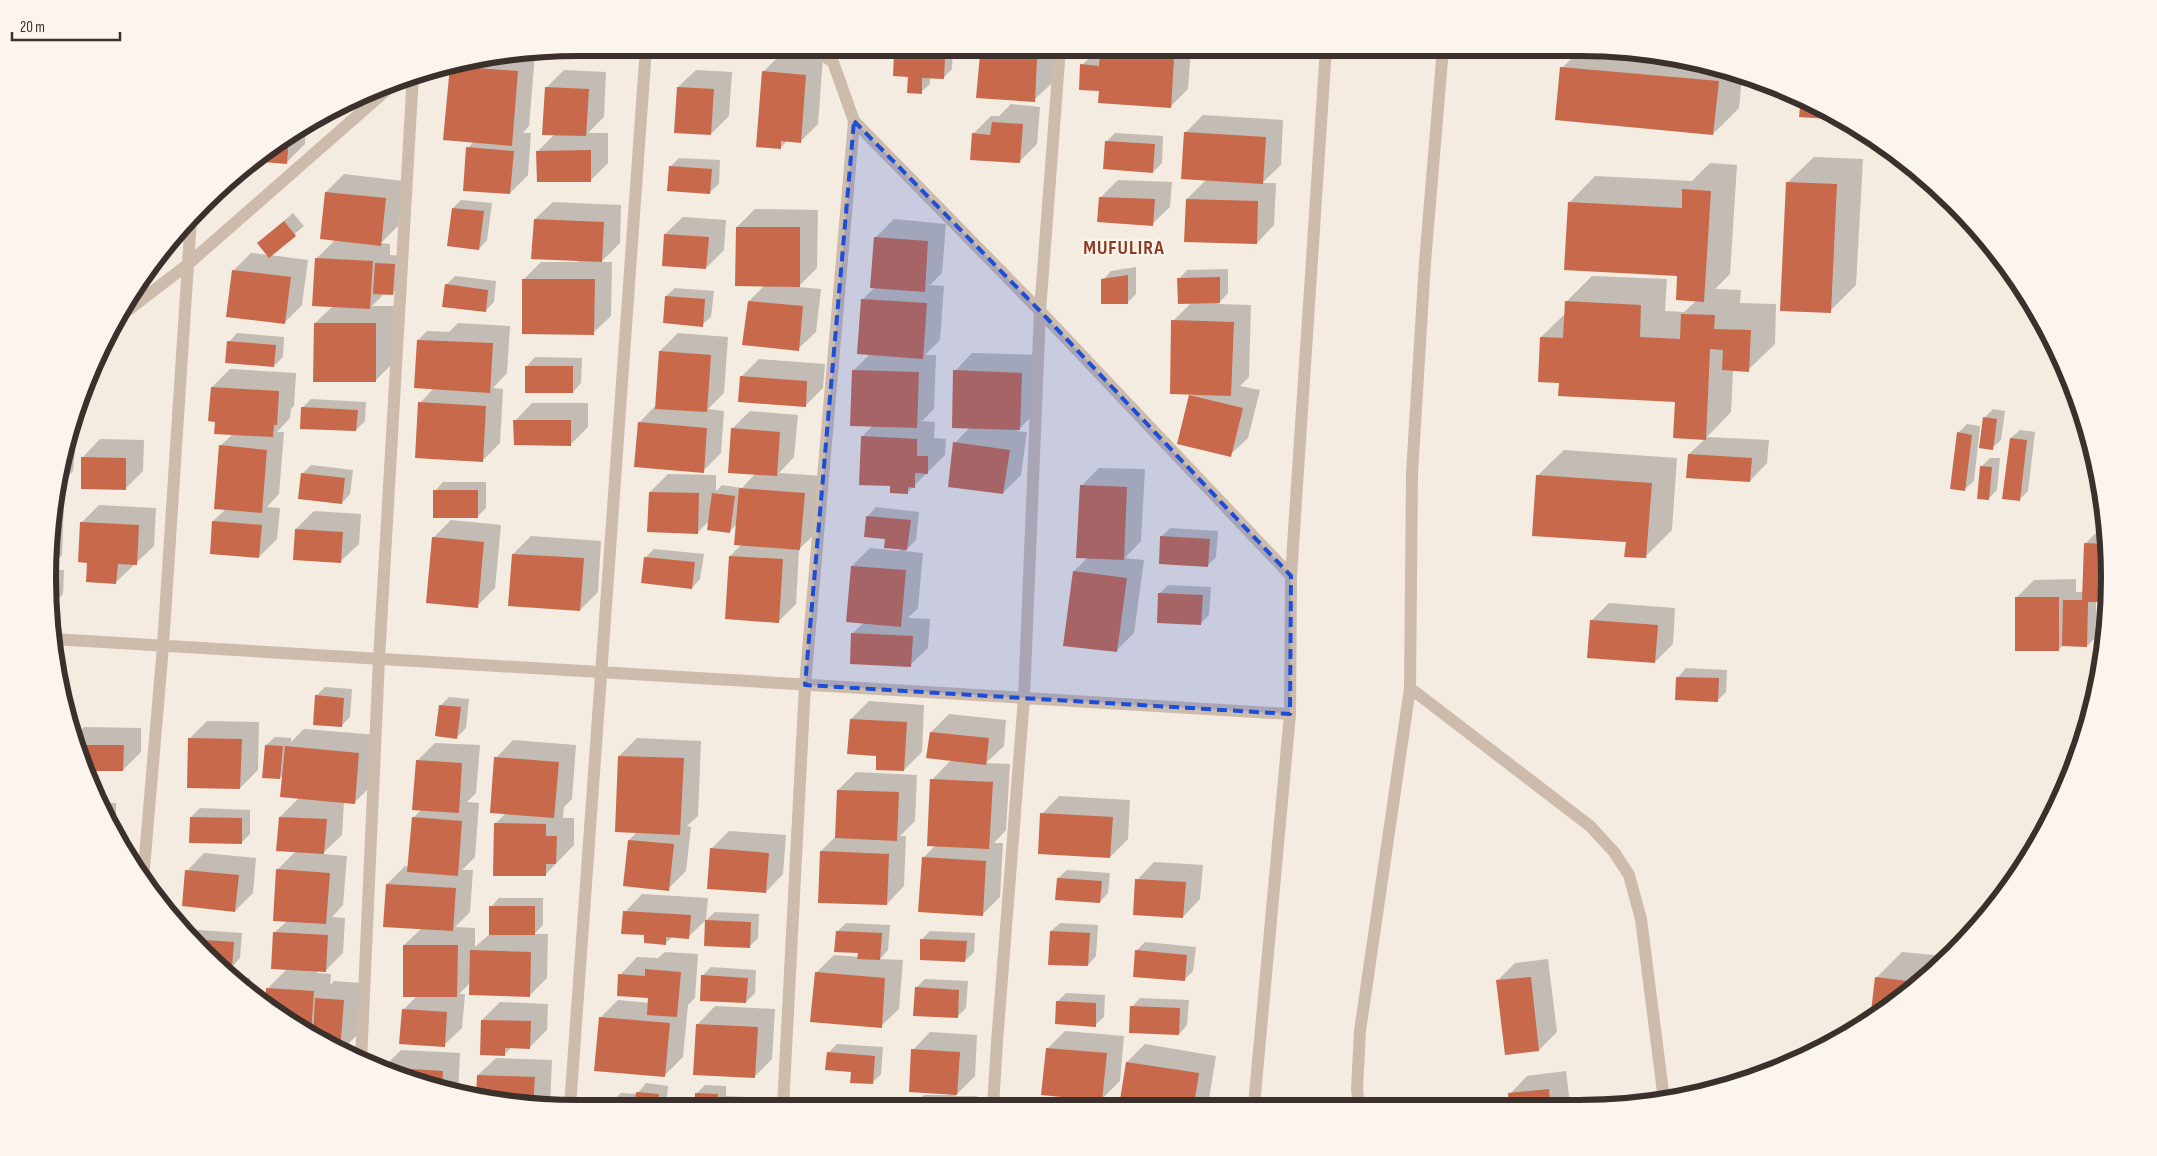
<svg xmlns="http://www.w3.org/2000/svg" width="2157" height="1156" font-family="'Sofia Sans Condensed',sans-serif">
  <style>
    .shadow { fill: #0003 }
    .building { fill: #c8694b }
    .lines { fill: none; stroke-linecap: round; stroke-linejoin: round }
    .minor { stroke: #cdbbac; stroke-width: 12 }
    .marked { fill: #1d4ed8; fill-opacity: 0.2; stroke: #1d4ed8; stroke-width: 4; stroke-dasharray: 10 6; stroke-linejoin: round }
    .labels { text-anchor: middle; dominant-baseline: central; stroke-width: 4; stroke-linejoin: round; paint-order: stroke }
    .district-label { font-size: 20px; font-weight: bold; letter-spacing: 1px; fill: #8c3b22; stroke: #fbf5ee }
    .rim { fill: none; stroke: #3b302b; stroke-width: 6 }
  </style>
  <rect width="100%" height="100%" fill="#f4ebe1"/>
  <!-- shadow -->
  <path class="shadow" d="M902,48H953L952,69L943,78L930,77V84L921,92L896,54Z
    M989,48H1054L1052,83L1034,100L981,56Z
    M1099,48H1191L1188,89L1170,107L1101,90L1082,65Z
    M1581,49H1613L1717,66L1742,75L1739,108L1713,134L1562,68Z
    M523,53L535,54L529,126L523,133H531L528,175L510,193L468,148L474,141L451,66L454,63L475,58Z
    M781,54L823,57L818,124L800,142L787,141L780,148L763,72Z
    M564,70L606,72L604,117L588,133H608V163L590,181L538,151L555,134L546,88Z
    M696,70L732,72L729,116L711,134L678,87Z
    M1011,104L1040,107L1037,144L1019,162L973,134L991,116H999Z
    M1203,115L1283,120L1281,165L1262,183H1276L1274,225L1257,243L1187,199L1207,179L1185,133Z
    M306,123L305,144L287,162L255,157Z
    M1115,133L1163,136L1162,163L1153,172L1106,142Z
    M1814,157L1863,159L1856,285L1830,311L1787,183Z
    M679,158L720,160L719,184L710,192L670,167Z
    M1710,163L1737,165L1730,274L1715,289L1741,290L1740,303L1776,304L1775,344L1748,370H1733L1731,412L1707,437L1769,440L1767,463L1750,481L1689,454L1705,439L1677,401L1561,381L1541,337L1566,313V302L1592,276L1667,279L1665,311L1684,312L1697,300L1679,275L1569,203L1595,176L1692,181Z
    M344,174L403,181L398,226L381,243L390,244V255L403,256L401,285L392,294H384L372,306H394L393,363L375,381L315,323L333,306L316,259L336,239L326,192Z
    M1118,180L1172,182L1170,207L1152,224L1100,198Z
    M461,200L492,203L487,240L479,249L453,208Z
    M553,202L621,205L620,243L601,262H612L611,316L593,333L524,279L541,262H578V260L535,219Z
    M755,209L818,210L817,268L798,287L821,289L816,332L798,349L749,301L765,285L737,227Z
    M293,213L304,226L270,255L308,260L302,305L284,323L233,271L251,253L268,255L258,243Z
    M683,217L726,220L724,250L706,268L665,234Z
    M894,219L946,224L942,273L930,285L944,286L940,340L925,355H936L934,409L922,421L935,422L934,438L946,439L945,455L907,493L891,485L862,437L873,425L853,371L870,354L862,300L875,287L876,237Z
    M1136,267V294L1128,302L1103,280L1111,271Z
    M1228,269V293L1218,304L1251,305L1249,377L1240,386L1260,390L1248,438L1230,455L1190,396L1193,394L1173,321L1191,303L1179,279L1187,270Z
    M455,276L496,281L494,302L485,311L446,285Z
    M675,288L714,291L711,317L702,325L666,296Z
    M458,323L510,326L507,373L493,388L503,389L500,443L482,461L420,403L434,388L418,340L427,331L449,332Z
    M237,333L284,337L283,357L274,366L229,342Z
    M678,333L728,337L724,393L708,409L724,411L721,453L703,471L639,423L656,405L660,351Z
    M972,353L1040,355L1037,411L1017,431L1027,432L1021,475L1003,493L955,443L970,427L955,371Z
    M535,357L582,358L581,383L573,392L527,366Z
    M759,359L825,364L823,388L805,406L741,377Z
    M230,369L296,373L294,406L291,409L290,418L277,432H284L279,494L267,507L280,508L277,539L259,557L213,521L226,509L220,446L233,434L216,420L212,387Z
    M311,399L366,402L365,421L356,430L302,408Z
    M532,403H588V427L570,445L515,421Z
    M1993,409L2005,411L2001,440L1992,448L1984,418Z
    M750,411L798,415L794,457L779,473L823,476L818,531L799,549L796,604L778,622L730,556L742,544L737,524L729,532L710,520L697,533L650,492L668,474L716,475V491L722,485L742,488L755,474L732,429Z
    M72,420L78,421L73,471L58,487L66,441Z
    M1967,424L1980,426L1974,481L1965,489L1958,433Z
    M2020,430L2035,432L2028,491L2019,500L2011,438Z
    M100,439L144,440L143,471L125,489L83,457Z
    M1564,450L1677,458L1672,530L1646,556L1537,476Z
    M1990,458H2000L1997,490L1988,499L1982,466Z
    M311,465L353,470L350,494L342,503L302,474Z
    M1099,468L1145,469L1141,541L1125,558L1144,560L1134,633L1116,651L1074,571L1088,557L1081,486Z
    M443,482H486V508L477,517L435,491Z
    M55,503L64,504L62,555L49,568V543Z
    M99,505L156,508L154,546L116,582L88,561L81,523Z
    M876,507L919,512L916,540L905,551L923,553L918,608L908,618L930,619L928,648L910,665L852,634L864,622L852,566L870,548L900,551V548L886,538L868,516Z
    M314,511L361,514L359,544L341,561L295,559L296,529Z
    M451,520L501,525L495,588L477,606L433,538Z
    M2103,526H2106L2108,601H2096V637L2087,646L2063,645L2058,650L2016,598L2034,580L2076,579V592H2083L2085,544Z
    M1170,528L1218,531L1216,557L1207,566L1161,537Z
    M531,536L601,541L598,592L580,610L513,554Z
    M654,549L704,554L700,579L692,588L646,557Z
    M49,570H64L63,594L54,603H49Z
    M1168,585L1211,587L1209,615L1200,624L1159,594Z
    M1609,603L1675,608L1673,644L1655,662L1591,621Z
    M1686,668L1727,670L1726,692L1718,700L1678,677Z
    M325,687L352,689L350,717L341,726L316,696Z
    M61,688H68L67,720L66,715Z
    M449,697L469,699L466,728L457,737L440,706Z
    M869,701L924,705L922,752L904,770L851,719Z
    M949,714L1006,720L1004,746L986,763L1010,764L1006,830L994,843H1003L1000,897L983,914L923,858L936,845L932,780L951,760L931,732Z
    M207,721L259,722L258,770L240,788L189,739Z
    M84,727L141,728V752L123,770H84L73,738Z
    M304,729L377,735L372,785L354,803L344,802L342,835L322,854L347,856L343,905L332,917L345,918L343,953L325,971L317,970V973L331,974L330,985L334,981L361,983L357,1035L340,1052L314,1035V1033L313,1035L266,1006L268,988L287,969L274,933L287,921L277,870L296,851L280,817L300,797L284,774L280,778L266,745L275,737L291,738V742Z
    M637,738L701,741L698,816L687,826L691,827L686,871L668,889L629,840L637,832L619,756Z
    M513,740L576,745L572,799L564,807L563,818H574V845L545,875L495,824L506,813L496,758Z
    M435,743L480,745L476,793L467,802L479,803L475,857L462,870H473L470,912L455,927L475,928V947L491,933V907L499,898H543V925L534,934H548L547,978L529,996L471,982L459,994H465L462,1028L444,1045L403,1010L417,996L404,945L422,928L387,884L405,866L409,867L413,818L422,809L417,761Z
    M856,772L917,775L915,821L900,836H906L904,886L887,904L821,851L836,836L838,790Z
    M1059,796L1130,800L1128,839L1110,857L1042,814Z
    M100,803H116V824L113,827Z
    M200,808L250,810V834L241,843L191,817Z
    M729,831L786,835L783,874L766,892L711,849Z
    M204,853L256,858L253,893L235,911L187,871Z
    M127,855H131V862Z
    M1154,862L1203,865L1200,899L1183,917L1137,880Z
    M1067,870L1110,873L1108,893L1100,902L1058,878Z
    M642,894L708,898L706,920L715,912L759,914L758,938L749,947L705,945L706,920L688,937L673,936L665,944L645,934L625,912Z
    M846,923L890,925L888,950L880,959L903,960L899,1009L881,1026L816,973L834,955L859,957V952L837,932Z
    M1060,923L1098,925L1096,956L1088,965L1051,931Z
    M198,930L242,933L240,958L232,967L218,966L203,953L190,938Z
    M930,931L975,933L974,952L965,961L922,939Z
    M1145,942L1196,947L1193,971L1184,980L1136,951Z
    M665,952L698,954L695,998L688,1005L683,1057L665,1075L600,1018L618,1000L649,1003V997L620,975L637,957L658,958Z
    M1902,952L1945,956L1871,1020L1876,978Z
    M1548,959L1557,1032L1539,1050L1506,1054L1497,981L1515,963Z
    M711,967L756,970L755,993L746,1002L702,976Z
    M230,977L250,978L249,994Z
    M925,979L968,981L966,1008L957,1017L916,988Z
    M1066,993L1105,995L1104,1017L1095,1025L1057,1002Z
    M1140,998L1189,1000L1187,1025L1179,1034L1132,1007Z
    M500,1002L548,1004L547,1030L529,1048L512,1047L505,1054L482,1020Z
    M715,1006L775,1009L772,1059L754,1077L698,1024Z
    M1065,1031L1124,1036L1120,1081L1102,1099L1047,1049Z
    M930,1032L977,1035L975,1076L955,1096H977V1106H912L924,1095H950V1093L913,1050Z
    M837,1044L883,1047L881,1074L872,1083L852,1071L828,1053Z
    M1145,1044L1216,1056L1209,1099L1203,1105L1120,1106L1127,1062Z
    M401,1050L460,1053L458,1093L441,1090L383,1068Z
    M496,1058L552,1060L550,1107L477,1096L478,1075Z
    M1566,1071L1570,1104H1511L1510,1094L1527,1076Z
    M646,1083L668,1086L666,1107H612V1101L621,1093L637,1094Z
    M705,1085L726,1086V1096L748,1097V1107H696V1094Z
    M830,1101L878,1103V1106H825Z"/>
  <!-- building -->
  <path class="building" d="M894,53L945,57L944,79L922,78V94L907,93L908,77L893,76Z
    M1100,53L1174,59L1171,108L1098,103L1099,91L1079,90L1080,64L1099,66Z
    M980,55L1037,59L1035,102L976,98Z
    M450,66L518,71L512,146L443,140Z
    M1560,67L1719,81L1713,135L1555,120Z
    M762,71L806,75L801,143L781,141V149L756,147Z
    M545,87L589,89L586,136L542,135Z
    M677,87L714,89L711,135L674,133Z
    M1801,97L1814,102L1843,120L1799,117Z
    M992,122L1023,124L1020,163L970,160L972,133L990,135Z
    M1184,132L1266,137L1263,184L1181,179Z
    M289,134L287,164L250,161L255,157Z
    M1105,141L1155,144L1153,173L1103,169Z
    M466,147L514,151L510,194L463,191Z
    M591,150V182H537L536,151Z
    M669,166L712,169L710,194L667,191Z
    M1786,182L1837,184L1831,313L1780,311Z
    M1682,189L1711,191L1704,302L1676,300L1677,276L1564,270L1568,202L1682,208Z
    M325,192L386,198L381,246L320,239Z
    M1099,197L1155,199L1153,226L1097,222Z
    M1186,199L1258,201L1257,244L1184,242Z
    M452,208L484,211L479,250L447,246Z
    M534,219L604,222L602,262L531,259Z
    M284,221L296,236L269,258L257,243Z
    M736,227H800V287L735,286Z
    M664,234L709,237L706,269L662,266Z
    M874,237L928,241L925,292L870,288Z
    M315,258L373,261L370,309L312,306Z
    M375,263L395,264L393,295L373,294Z
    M232,270L291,277L285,324L226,317Z
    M1128,275V304H1101V279Z
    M1220,277V303L1178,304L1177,278Z
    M522,279H595L594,335L522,334Z
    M445,284L488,290L486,312L442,307Z
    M665,296L705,299L703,327L663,323Z
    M861,299L927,303L923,359L857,354Z
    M748,301L803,306L799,351L742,345Z
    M1565,301L1641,305L1640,337L1680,339L1681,314L1715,315L1714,329L1751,330L1749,372L1722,370L1723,350L1710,349L1706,440L1673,438L1675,402L1558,396L1559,383L1538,382L1540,337L1563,338Z
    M1171,320L1234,322L1231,396L1170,394Z
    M314,323H376V382H313Z
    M417,340L493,343L490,393L414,388Z
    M227,341L276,345L274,367L225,363Z
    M659,351L711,355L707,412L655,409Z
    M525,366H573V393H525Z
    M852,370L919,372L917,428L850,426Z
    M953,370L1022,373L1020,430L952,428Z
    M740,376L807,381L806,407L738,402Z
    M211,387L279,391L277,425H274L273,437L214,434L215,422L208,421Z
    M1189,395L1243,408L1231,457L1177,444Z
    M418,402L486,406L483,462L415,458Z
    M301,407L358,410L356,431L300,429Z
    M1983,417L1997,419L1993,450L1979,448Z
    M513,420H571V446L514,445Z
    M638,422L707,428L704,473L634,467Z
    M731,428L780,432L777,476L728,473Z
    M1957,432L1972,435L1965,491L1950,489Z
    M861,436L917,439V456H928V474L915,473V488L908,487V494L890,493V486L859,485Z
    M2010,438L2027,440L2020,501L2002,499Z
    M953,442L1010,450L1003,494L948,487Z
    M219,445L267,450L262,513L214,509Z
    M1688,454L1752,458L1750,482L1686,478Z
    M81,457L126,458V490L81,489Z
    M1980,466L1992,467L1989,500L1977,499Z
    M301,473L345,478L342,504L298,499Z
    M1536,475L1652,483L1646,558L1624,557L1626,542L1532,536Z
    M1080,485L1127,487L1124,560L1076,558Z
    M739,488L805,493L800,550L734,545Z
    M433,490H478V518H433Z
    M649,492L699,493L698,534L647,532Z
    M712,493L735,496L730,533L707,530Z
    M866,516L911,520L907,550L884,548L885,539L864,537Z
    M212,521L262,525L259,558L210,554Z
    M80,522L139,525L137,565L118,564L116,584L86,582L87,563L78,562Z
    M295,529L343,532L341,563L293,560Z
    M1160,536L1210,539L1208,567L1159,564Z
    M432,537L484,542L478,608L426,603Z
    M2084,543L2106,544L2108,602H2088L2087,647L2062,646L2063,600H2082Z
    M512,554L584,558L580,611L508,606Z
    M729,556L783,559L779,623L725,619Z
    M644,557L695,562L692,589L641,583Z
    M851,566L906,570L901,627L846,622Z
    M1073,571L1127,578L1117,652L1063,646Z
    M49,578L56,579L55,605L49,604Z
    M1158,593L1203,595L1201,625L1157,623Z
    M2015,597H2059V651H2015Z
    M1590,620L1658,625L1655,663L1587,658Z
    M851,633L913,636L911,667L850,664Z
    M1676,677L1719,678L1718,702L1675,700Z
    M315,695L344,698L342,727L313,725Z
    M439,705L461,707L457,739L435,736Z
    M850,719L907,722L904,771L876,770V756L847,754Z
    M930,732L989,738L986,765L926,758Z
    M188,738L242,739L240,789L187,788Z
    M76,745H124L123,771H85Z
    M265,745L283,746L280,779L262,778Z
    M285,746L359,753L355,804L280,797Z
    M618,756L684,758L680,835L615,832Z
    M494,757L559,762L554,818L490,813Z
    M416,760L462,763L459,813L412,810Z
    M930,779L993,782L989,849L927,846Z
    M837,790L899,792L897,841L835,838Z
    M1040,813L1113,817L1110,858L1038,854Z
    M190,817L242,818V844L189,843Z
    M279,817L327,819L324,854L276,851Z
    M412,817L462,821L458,876L407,872Z
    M494,823L546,824V836H557L556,864H546V876H493Z
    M628,840L674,844L669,891L623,886Z
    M710,848L769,853L766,893L707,889Z
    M820,851L889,854L887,905L818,903Z
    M922,857L986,861L983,916L918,912Z
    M276,869L330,873L326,924L273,921Z
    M185,870L239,875L235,912L182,906Z
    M1057,878L1102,881L1100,903L1055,900Z
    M1135,879L1186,882L1183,918L1133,915Z
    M386,884L456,888L453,931L383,927Z
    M489,906H535V935H489Z
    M623,911L691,915L689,939L666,937V945L644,943V935L621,934Z
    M705,920L751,922L750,948L704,946Z
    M836,931L882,933L880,960L857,959L858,953L834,952Z
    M1050,931L1090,933L1088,966L1048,965Z
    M273,932L328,935L326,972L271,969Z
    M191,939L234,942L232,968L219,967L203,953Z
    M920,939L967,941L965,962L920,960Z
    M403,945H458L457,997H403Z
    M470,950L531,952L530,997L469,995Z
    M1135,950L1187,955L1185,981L1133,977Z
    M645,969L681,972L677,1017L647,1015L648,998L617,996L618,974L645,976Z
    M815,972L885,978L882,1028L810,1022Z
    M701,975L748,978L746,1003L700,1001Z
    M1531,977L1539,1051L1505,1055L1496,980Z
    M1875,977L1916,982L1870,1021Z
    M915,987L959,990L958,1018L913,1016Z
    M266,988L314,991L311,1034L265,1005Z
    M315,998L344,1000L340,1052L313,1035Z
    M1056,1001L1096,1003V1027L1055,1024Z
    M1130,1006L1180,1008L1179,1035L1129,1033Z
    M402,1009L447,1012L445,1047L399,1044Z
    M599,1017L670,1023L665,1077L594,1071Z
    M481,1020L531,1021L530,1049L505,1048V1056L480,1055Z
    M696,1024L758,1027L755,1078L693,1075Z
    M1046,1048L1107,1053L1102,1101L1041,1095Z
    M911,1049L960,1052L957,1095L909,1092Z
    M827,1052L875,1056L873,1084L850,1083L851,1072L825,1070Z
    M1126,1062L1199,1073L1194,1105L1119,1106Z
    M380,1067L443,1071L442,1091L380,1068Z
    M477,1075L535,1077L533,1106L476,1096Z
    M1549,1089L1550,1104H1509L1508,1093Z
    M636,1092L659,1094L658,1107H610L611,1101L635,1103Z
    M695,1093L718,1094L717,1104L740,1105V1107H695Z"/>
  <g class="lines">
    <!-- minor -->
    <path class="minor" d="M812,48L833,62L854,121L1040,311L1291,576
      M1443,48L1425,262L1412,473L1410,688L1590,826L1614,852L1629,875L1641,919L1664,1100
      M119,317L187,265L398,80
      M53,639L1290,714
      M143,880L163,646L191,218
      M361,1061L379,659L413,74
      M1254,1105L1290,714L1291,576L1326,48
      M1359,1105L1357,1089L1360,1031L1410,688
      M993,1106L997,1042L1024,698L1040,311L1060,48
      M570,1107L646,48
      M783,1107L805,685L854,121"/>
  </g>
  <!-- marked area -->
  <path class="marked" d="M854,121L1040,311L1291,576L1290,714L805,685Z"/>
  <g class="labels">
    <!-- district labels -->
    <g class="district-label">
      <text x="1124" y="248">MUFULIRA</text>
    </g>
  </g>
  <!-- crop -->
  <path d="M0 0H2157V1156H0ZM578 56H1579A522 522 0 0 1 2101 578V578A522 522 0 0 1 1579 1100H578A522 522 0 0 1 56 578V578A522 522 0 0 1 578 56Z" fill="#fbf5ee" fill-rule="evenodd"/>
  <path class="rim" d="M578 56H1579A522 522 0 0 1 2101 578V578A522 522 0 0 1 1579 1100H578A522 522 0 0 1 56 578V578A522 522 0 0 1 578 56Z"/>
  <!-- scale -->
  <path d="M12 32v8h108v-8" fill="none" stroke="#3b302b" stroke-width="2.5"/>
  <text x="20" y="32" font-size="15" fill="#3b302b" stroke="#fbf5ee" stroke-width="4" paint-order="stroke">20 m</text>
</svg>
